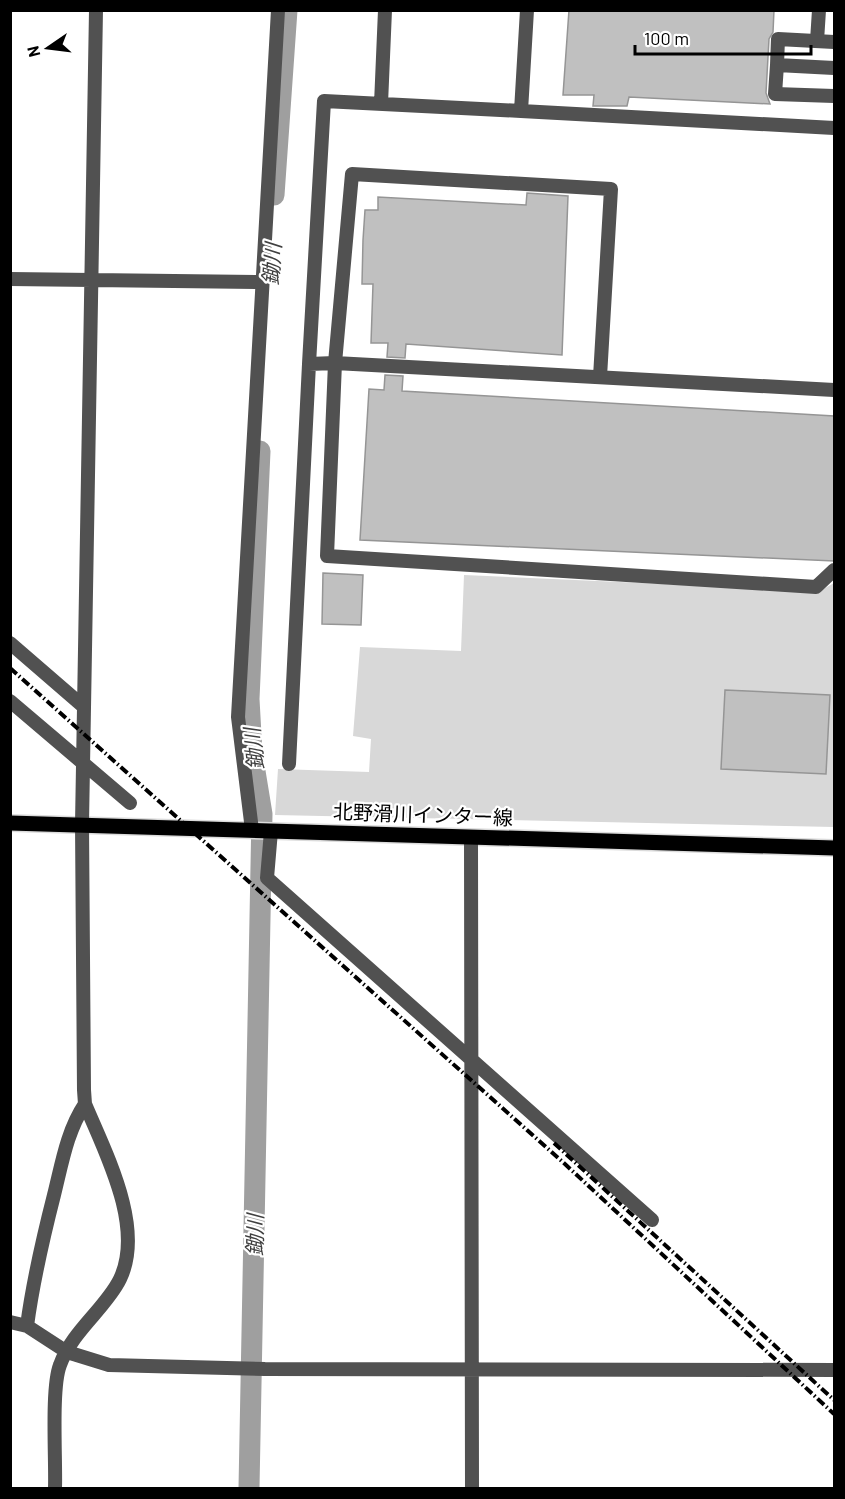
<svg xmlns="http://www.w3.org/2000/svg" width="845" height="1499" font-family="Barlow,'Noto Sans JP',sans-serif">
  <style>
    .green { fill: #d8d8d8 }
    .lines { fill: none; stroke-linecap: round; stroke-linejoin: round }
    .river { stroke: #9f9f9f; stroke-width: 21 }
    .building { fill: #c0c0c0; stroke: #959595; stroke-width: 1.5 }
    .major-casing { stroke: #dbdbdb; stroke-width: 18 }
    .minor { stroke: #515151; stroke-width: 14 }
    .major { stroke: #000; stroke-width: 15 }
    .rail { stroke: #000; stroke-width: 4; stroke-dasharray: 9 3 1.5 3; stroke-linecap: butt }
    .labels { text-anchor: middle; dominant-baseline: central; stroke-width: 4.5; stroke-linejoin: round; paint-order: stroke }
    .street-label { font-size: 20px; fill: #000; stroke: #fff }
    .water-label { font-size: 21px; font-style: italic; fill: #404040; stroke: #fff }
  </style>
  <rect width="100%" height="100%" fill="#fff"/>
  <!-- green -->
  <path class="green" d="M464,575L820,591L834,583V827L275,815L278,769L369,772L371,739L353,736L360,647L461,651Z"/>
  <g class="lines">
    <!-- river -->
    <path class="river" d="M274,195L287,10
      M249,1488L262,814L252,753L249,699L260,451"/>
  </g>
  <!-- building -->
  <path class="building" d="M569,10H774L773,32L769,39L766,93L770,104L629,97L627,106H593L594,95H563Z
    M527,193L568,196L562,355L406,344L405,358L387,357L388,343H371L373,284H362L363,240L365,210H378V197L526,205Z
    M385,375L403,376L402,391L834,416V561L360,540L369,389L384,390Z
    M323,573L363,575L361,625L322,624Z
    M725,690L830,695L826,774L721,769Z"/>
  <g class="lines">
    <!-- major casing -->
    <g class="major-casing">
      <path id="major" d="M10,823L834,848"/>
    </g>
    <!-- minor -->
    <path class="minor" d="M817,41L819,10
      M777,65L778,39L834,42
      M834,68L777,65L775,94L834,96
      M381,104L385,10
      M521,111L834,128
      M10,279L263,282
      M309,364L324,101L521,111L527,10
      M600,377L611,189L352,174L335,363L327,556L816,587L834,570
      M10,643L84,707
      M10,701L130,803
      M289,764L309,364L335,363L834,390
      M252,830L238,717L278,10
      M271,831L267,878L652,1220
      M471,837L472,1488
      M10,1322L27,1326L67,1352L109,1365L265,1369L834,1370
      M27,1326C33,1281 43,1238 54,1195C62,1163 67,1131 85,1104
      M55,1488C56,1460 51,1388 60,1365C72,1331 106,1308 120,1279C145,1227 105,1152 85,1104L84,1090L82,824L96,10"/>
    <!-- major -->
    <use href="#major" class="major"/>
    <!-- rail -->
    <path class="rail" d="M10,668L566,1165L834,1414
      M554,1143L834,1400"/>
  </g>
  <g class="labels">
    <!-- street labels -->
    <g class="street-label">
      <text transform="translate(423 814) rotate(2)">北野滑川インター線</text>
    </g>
    <!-- water labels -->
    <g class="water-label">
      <text transform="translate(271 264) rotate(-86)">鋤川</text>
      <text transform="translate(253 749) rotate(-96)">鋤川</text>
      <text transform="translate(254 1235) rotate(-89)">鋤川</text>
    </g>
  </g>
  <!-- border -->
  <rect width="845" height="1499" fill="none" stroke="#000000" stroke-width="24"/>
  <!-- north arrow -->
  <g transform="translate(48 48) rotate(256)" stroke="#ffffff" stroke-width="4.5" paint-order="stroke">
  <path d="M0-4.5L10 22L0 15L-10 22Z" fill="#000000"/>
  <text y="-9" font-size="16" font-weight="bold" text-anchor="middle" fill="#000000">N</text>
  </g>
  <!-- scale -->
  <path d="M635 45v9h176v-9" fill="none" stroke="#000000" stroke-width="3"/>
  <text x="644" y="45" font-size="18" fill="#000000" stroke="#ffffff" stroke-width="4.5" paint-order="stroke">100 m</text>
</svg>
